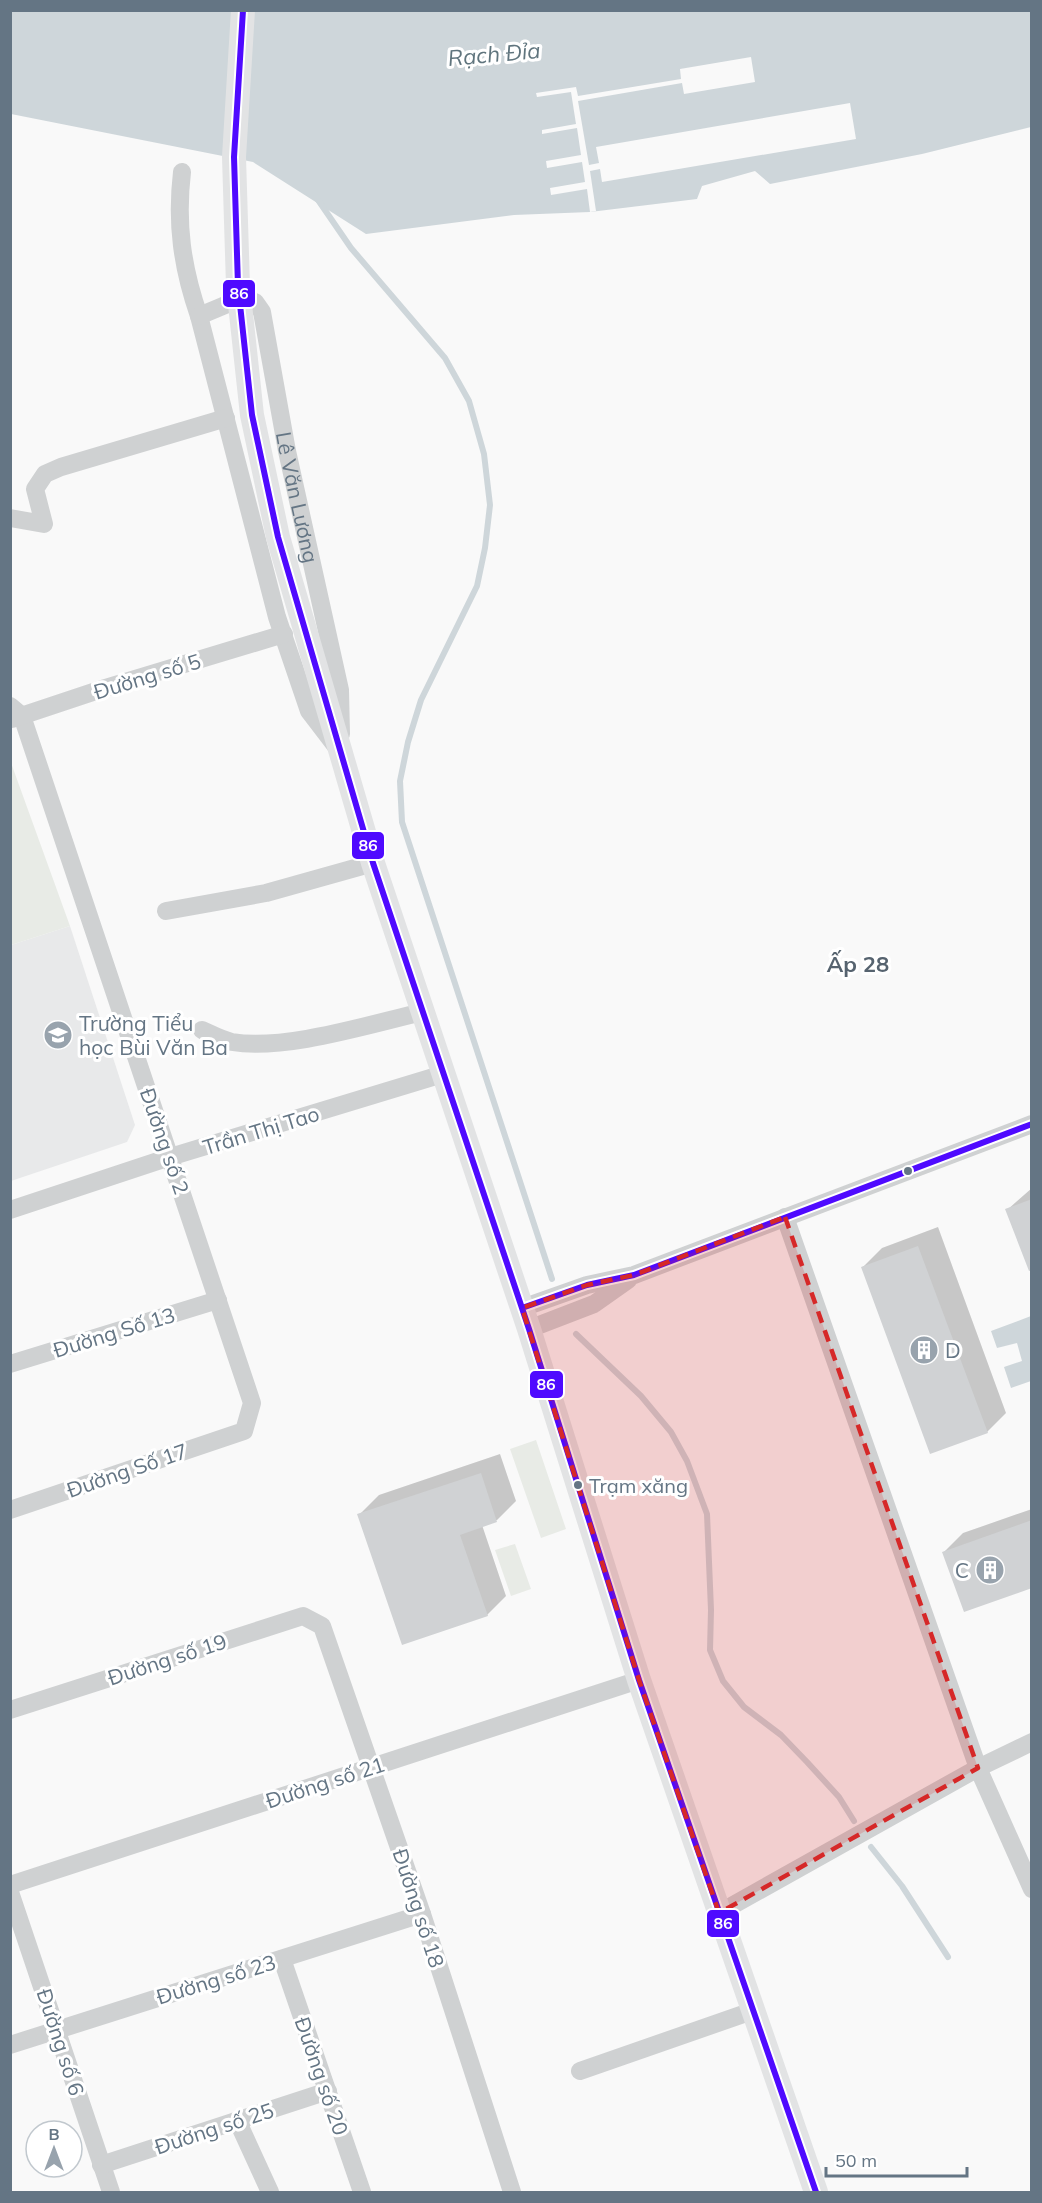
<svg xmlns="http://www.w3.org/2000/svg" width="1042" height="2203" font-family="Mulish,sans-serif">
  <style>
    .built { fill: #e8e9ea }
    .green { fill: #e8ebe6 }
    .water { fill: #ced6da }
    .pier { fill: #f9f9f9 }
    .shadow { fill: #0003 }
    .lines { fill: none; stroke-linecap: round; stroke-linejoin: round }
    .stream { stroke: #ced6da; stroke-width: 6 }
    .building { fill: #d0d2d4 }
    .street { stroke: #cfd1d2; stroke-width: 18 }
    .secondary { stroke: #e2e3e4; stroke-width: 24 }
    .bus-1-casing { stroke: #fff; stroke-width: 10 }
    .bus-1 { stroke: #4f0aff; stroke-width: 6 }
    .marked { fill: #d62828; fill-opacity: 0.2; stroke: #d62828; stroke-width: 4.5; stroke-dasharray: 12 8; stroke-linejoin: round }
    .bus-dot { fill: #647584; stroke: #fff; stroke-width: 2 }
    .labels { text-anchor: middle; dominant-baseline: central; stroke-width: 6; stroke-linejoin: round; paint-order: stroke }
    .bus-label { font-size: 20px; fill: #647584; stroke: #fff; text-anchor: start }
    .street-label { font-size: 21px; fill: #647584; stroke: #fff }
    .poi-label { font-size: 21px; fill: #647584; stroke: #fff; text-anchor: start }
    .water-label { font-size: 22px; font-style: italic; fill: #5f747d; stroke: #fff }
    .neighbourhood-label { font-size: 22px; font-weight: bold; fill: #56636f; stroke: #fff }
    .line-badge { stroke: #fff; stroke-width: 2 }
    .badge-label { font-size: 16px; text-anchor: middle; font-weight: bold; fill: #fff }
  </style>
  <rect width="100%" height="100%" fill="#f9f9f9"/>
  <!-- built -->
  <path class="built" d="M70,926L135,1125L127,1142L11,1181V945Z"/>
  <!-- green -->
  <path class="green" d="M10,760L70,926L11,945H10Z
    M536,1440L566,1529L541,1538L510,1449Z
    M515,1544L531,1589L511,1596L495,1550Z"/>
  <!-- water -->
  <path class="water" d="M10,11H1031V127L922,154L770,184L755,171L702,186L697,199L590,212L514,215L366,234L253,162L11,114Z
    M1031,1316V1381L1011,1388L1004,1367L1022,1361L1017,1343L997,1348L991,1331Z"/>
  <!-- pier -->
  <path class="pier" d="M751,57L755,82L684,94L682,83L578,101L589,165L599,163L596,147L850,103L856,139L602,182L600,169L590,171L596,211L590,212L587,189L551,195L550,188L585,182L582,162L547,168L546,161L581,155L577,128L542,134V130L576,124L571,92L537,97L536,93L576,87L578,96L681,79L680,69Z"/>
  <!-- shadow -->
  <path class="shadow" d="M1032,1188V1269L1007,1210Z
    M938,1227L1006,1413L987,1432L863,1267L882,1248Z
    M500,1454L516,1501L497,1520L482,1525L506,1596L487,1615L359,1515L379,1495Z
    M1032,1509V1586L944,1552L963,1533Z"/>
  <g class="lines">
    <!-- stream -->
    <path class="stream" d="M316,197L351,248L445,358L469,401L484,454L490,505L485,548L477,586L421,700L408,742L400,781L402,822L552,1279
      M576,1334L641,1396L671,1432L687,1461L707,1514L711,1610L710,1650L723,1681L744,1707L781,1735L807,1762L839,1797L854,1821
      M871,1847L902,1886L948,1957"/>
  </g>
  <!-- building -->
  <path class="building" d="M1032,1199V1270L1029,1271L1005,1209Z
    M918,1246L988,1433L930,1454L861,1267Z
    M481,1473L497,1522L460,1535L488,1616L402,1645L357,1514Z
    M1032,1520V1588L964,1612L942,1552Z"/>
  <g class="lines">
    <!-- street -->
    <g class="street">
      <path d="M182,172C176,223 182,267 199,316L277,617L309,711L335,745"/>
      <path id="s1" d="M199,316L242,298L255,302L262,312L287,451L340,690L341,734"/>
      <path d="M10,518L44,524L35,489L45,474L61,467L226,418"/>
      <path d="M10,706L22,716L252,1403L244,1431L10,1510"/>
      <path d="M12,719L105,688L284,634"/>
      <path d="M166,911L266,893L373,863"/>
      <path d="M202,1030C211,1034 222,1040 232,1042C285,1051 370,1024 423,1012"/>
      <path d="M10,1210L170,1157L443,1074"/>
      <path d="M785,1217L978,1768L1032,1889"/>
      <path d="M522,1308L587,1285L634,1275L1032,1124"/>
      <path d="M529,1329L594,1304L628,1280"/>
      <path d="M10,1364L218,1300"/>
      <path d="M10,1710L303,1616L322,1626L422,1914L512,2192"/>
      <path d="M10,1885L639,1680"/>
      <path d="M10,1892L111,2192"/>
      <path d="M719,1913L978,1768L1032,1742"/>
      <path d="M282,1959L362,2192"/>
      <path d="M10,2045L422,1914"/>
      <path d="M580,2071L755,2010"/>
      <path d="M237,2120L270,2192"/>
      <path d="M101,2165L328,2091"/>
    </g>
    <!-- secondary -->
    <path class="secondary" d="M243,10L234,157L238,286L252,415L278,537L373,863L529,1329L639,1680L816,2192"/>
    <!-- bus-1 casing -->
    <g class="bus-1-casing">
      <path id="bus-1" d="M243,10L234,157L238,286L252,415L278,537L373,863L529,1329L639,1680L816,2192
        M522,1308L587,1285L634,1275L1032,1124"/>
    </g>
    <!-- bus-1 -->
    <use href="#bus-1" class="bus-1"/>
  </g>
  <!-- marked area -->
  <path class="marked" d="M785,1217L978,1768L719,1913L639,1680L522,1308L587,1285L634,1275Z"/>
  <!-- icons -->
  <defs>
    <g id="school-disc" transform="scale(1.5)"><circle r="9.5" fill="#98a3ad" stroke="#fff"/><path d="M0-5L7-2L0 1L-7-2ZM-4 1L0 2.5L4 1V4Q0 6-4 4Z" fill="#fff"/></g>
    <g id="building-disc" transform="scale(1.5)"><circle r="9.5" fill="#98a3ad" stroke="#fff"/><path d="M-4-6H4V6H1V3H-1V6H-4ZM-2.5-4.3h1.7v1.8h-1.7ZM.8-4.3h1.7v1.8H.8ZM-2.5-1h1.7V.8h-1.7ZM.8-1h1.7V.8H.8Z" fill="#fff"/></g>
  </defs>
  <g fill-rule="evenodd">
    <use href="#school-disc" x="58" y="1035"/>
    <use href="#building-disc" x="924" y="1350"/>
    <use href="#building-disc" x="990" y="1570"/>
  </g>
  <!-- markers -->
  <g class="bus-dot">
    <circle cx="908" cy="1171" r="5"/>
    <circle cx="578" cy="1485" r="5"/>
  </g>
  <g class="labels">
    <!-- bus labels -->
    <g class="bus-label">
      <text x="589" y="1485">Trạm xăng</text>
    </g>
    <!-- street labels -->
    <g class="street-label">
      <text stroke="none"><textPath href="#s1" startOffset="261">Lê Văn Lương</textPath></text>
      <text transform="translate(147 676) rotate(-17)">Đường số 5</text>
      <text transform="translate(261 1130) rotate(-17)">Trần Thị Tao</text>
      <text transform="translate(165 1141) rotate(71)">Đường số 2</text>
      <text transform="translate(114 1332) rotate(-17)">Đường Số 13</text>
      <text transform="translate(127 1470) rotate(-19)">Đường Số 17</text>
      <text transform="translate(167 1659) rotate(-18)">Đường số 19</text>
      <text transform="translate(325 1782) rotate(-18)">Đường số 21</text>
      <text transform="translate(419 1908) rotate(72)">Đường số 18</text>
      <text transform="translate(216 1979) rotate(-17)">Đường số 23</text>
      <text transform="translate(61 2042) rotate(72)">Đường số 6</text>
      <text transform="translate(322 2076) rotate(71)">Đường số 20</text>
      <text transform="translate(214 2128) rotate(-18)">Đường số 25</text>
    </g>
    <!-- poi labels -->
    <g class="poi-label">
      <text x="79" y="1023">Trường Tiểu<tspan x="79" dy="24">học Bùi Văn Ba</tspan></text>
      <text x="945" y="1350">D</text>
      <text x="969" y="1570" text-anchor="end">C</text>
    </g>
    <!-- water labels -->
    <g class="water-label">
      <text transform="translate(494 54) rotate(-5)">Rạch Đỉa</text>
    </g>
    <!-- neighbourhood labels -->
    <g class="neighbourhood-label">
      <text x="858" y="964">Ấp 28</text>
    </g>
  </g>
  <g class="line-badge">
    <rect x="222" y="279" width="34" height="29" rx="6" fill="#4f0aff"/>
    <rect x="351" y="831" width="34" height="29" rx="6" fill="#4f0aff"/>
    <rect x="529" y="1370" width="35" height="29" rx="6" fill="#4f0aff"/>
    <rect x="706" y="1909" width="34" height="29" rx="6" fill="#4f0aff"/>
  </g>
  <g class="badge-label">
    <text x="239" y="299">86</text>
    <text x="368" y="851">86</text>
    <text x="546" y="1390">86</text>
    <text x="723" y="1929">86</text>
  </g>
  <!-- border -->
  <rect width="1042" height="2203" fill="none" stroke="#647584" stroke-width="24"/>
  <!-- north arrow -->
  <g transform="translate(54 2149)"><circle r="28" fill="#ffffff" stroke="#c1c8ce" stroke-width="1.5"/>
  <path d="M0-4.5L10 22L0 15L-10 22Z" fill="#98a3ad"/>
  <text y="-9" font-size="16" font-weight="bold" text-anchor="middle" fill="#647584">B</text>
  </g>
  <!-- scale -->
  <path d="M826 2167v9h141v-9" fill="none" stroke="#647584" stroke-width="3"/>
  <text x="835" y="2167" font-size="18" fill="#647584" stroke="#ffffff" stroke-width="4.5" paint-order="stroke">50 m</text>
</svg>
